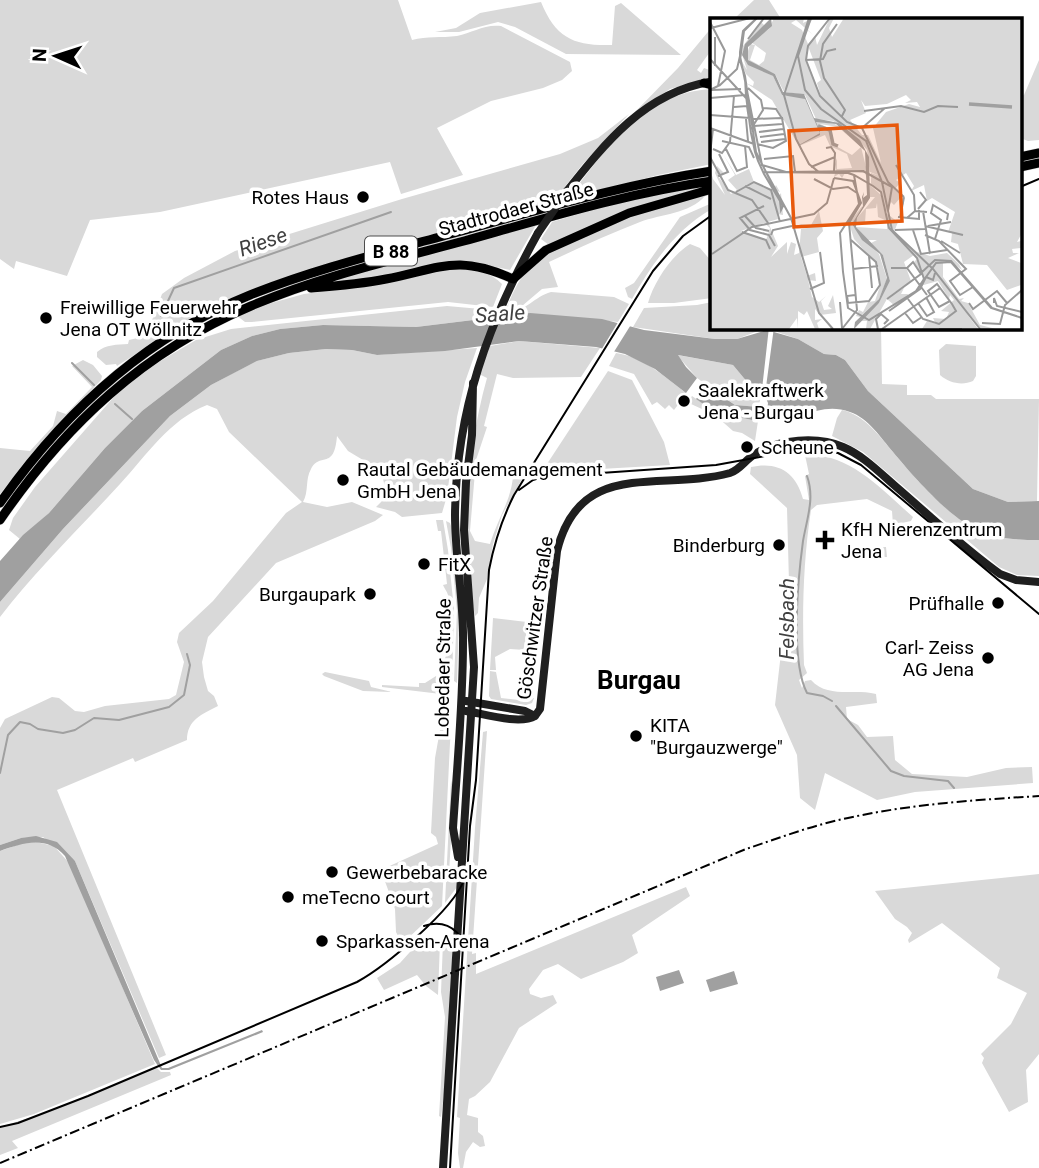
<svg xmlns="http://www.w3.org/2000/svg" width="1039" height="1168" font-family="Roboto,sans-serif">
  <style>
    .green { fill: #d9d9d9 }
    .water { fill: #a0a0a0 }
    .pier { fill: #fff }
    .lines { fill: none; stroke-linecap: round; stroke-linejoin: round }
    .stream { stroke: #a0a0a0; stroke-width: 2 }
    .primary-casing { stroke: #dbdbdb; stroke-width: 10 }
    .secondary { stroke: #1f1f1f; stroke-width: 8 }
    .primary { stroke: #000; stroke-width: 9 }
    .tram { stroke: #000; stroke-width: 2 }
    .rail { stroke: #000; stroke-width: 2; stroke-dasharray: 10 3.5 2 3.5; stroke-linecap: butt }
    .secondary-bridge { stroke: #1f1f1f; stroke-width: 8 }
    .poi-dot { fill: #000; stroke: #fff; stroke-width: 2.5 }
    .labels { text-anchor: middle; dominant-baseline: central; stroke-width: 7; stroke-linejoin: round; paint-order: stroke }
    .shield { fill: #fff; stroke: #4c4c4c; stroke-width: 2 }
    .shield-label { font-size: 18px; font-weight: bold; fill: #000 }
    .poi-label { font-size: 19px; fill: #000; stroke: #fff; text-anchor: start }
    .street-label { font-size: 19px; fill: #000; stroke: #fff }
    .water-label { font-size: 21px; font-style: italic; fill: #414141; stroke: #fff }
    .district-label { font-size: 26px; font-weight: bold; fill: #000; stroke: #fff }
    .inset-river { fill: none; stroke: #a0a0a0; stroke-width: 3.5 }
    .inset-road { fill: none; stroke: #999; stroke-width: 2 }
    .view { fill: #e8590c; fill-opacity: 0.15; stroke: #e8590c; stroke-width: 3.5 }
    .inset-edge { fill: none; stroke: #000; stroke-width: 3.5 }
  </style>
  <rect width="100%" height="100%" fill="#fff"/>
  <!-- green -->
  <path class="green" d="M0,0H398L412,40C427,36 441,38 457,36C472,33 484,24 501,26L570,62L572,71L562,80L543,88L491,101L437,128L463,175L401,194L390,162L160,212L90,220L67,276L16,261L14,269L0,259Z
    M754,0H769L781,19H734Z
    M541,2C556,39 575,46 612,45L615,6L621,3L681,55L566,54L515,27L498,22L459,32H435L456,28L480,13Z
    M712,27V49L697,70L701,73L704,68L712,71V77L670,89L635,112L678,68Z
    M1039,60V140L1028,141L1020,138V97L1024,95Z
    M712,89V164L658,175L568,199C605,150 644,92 712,89Z
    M629,114L582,165L552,203L321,267L156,341L117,366L116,364L106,365L97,357V352C106,344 117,345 128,344L129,340L146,336L162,294L184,278L235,251L402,199L560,154L598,138Z
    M712,175V178L259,296L265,292C412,246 560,203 712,175Z
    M708,186C653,201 600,219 549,245L541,239L552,222L602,207L672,191Z
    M704,195L705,196C689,214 661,214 640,222C609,234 579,248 549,262L558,287L542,289L522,306L506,309C512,295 517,282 527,271C561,236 656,208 704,195Z
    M712,203V209C676,229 652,264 632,299L628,297L625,288L634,283L680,217Z
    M536,225L510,270L468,261H453L374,278L321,284Z
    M690,244L700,248L712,262V298L674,303H648C654,282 671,256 690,244Z
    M460,267C475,270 491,272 502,284L493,307L448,302L252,322H245L236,315L257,307L304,294L355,287Z
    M551,292L614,297L629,304L618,322L570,317L504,316L505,313C525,313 533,297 551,292Z
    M712,302V327H760L758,331L737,339H715L633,327L644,308L697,305Z
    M447,306L492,310L489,318L416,327L323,325L280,329L252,336L221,350L142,411L105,448L49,513L20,539L9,530L13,518L35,487L120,390L152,366L196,340L231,329Z
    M776,327H881L882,384L907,385V395H931L936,399H1039L1037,501L1008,502L973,489L868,391L845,360L836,355L824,354L798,339L777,332Z
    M519,341L600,348L581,377L513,378L497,374L484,426L487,427L476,460L470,531L475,541L490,544C497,520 512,499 513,475L526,472L502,515L493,544L487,579L479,598L478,613L475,616C460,539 466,453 487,378L479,374L490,346Z
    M946,344L976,346V376L973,381C962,386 949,383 940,375L939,350Z
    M477,348L465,382L457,417L447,496L442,513L402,517L395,512L376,507L387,496L380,466L370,468L368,463L348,451L337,436C334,471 321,451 311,469C305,479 309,492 303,502L327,507L352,502L383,515L375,521L276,563L208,637L202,662L204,677L208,691L214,696L218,706C202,714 187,720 187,740L135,762L133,758L57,790L166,1055L159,1058L75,861L43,837L21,838L0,845V728L5,719L52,697L59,698L75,711L84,712L105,706L169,699L176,695L184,662L177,642L179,633L213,601L286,513L302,502L229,432L217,409L207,405C169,420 147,455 120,484C80,528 36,570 0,617V602L63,529L170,416L211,385L241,369L257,361L289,353L326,349L352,350L377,355Z
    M616,353C644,357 665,377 686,393L678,400L680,402L674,410L669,405L665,409L657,402L652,405L634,374L609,366Z
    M677,355L733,365L753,389L761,393L759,407L735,405L697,378Z
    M83,360L93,365L102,376L101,380L47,437L0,494V448L30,451L53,426L57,411L66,414L92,387L72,366Z
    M608,371L632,380L664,442L670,465L548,472L545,467Z
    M692,396C712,411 735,417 758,421L755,441L742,433L733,431L715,415L691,404L688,402Z
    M842,410C864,415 878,434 892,451C912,475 951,520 980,531C999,539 1019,540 1039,540V576L1017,575L999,567L863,452L832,436L837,418Z
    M805,455C849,452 883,491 913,517L911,521L893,525L892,511L867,499L817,505L811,510C803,562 802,613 804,665L807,673L799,680L802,688L805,681L811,680C828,699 854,688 876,694L877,703L846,707L847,719L858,725L867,737L893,736L895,760L912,774L967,777L1006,768L1032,767L1033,783L915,792L877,800L825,773L815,810L800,798L797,755L775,705L789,583L787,508L750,474L751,467C778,461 796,472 803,499L809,500L805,476L809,474Z
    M436,520H443L448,550L454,610L452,683L438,673C450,654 458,616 448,595C447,591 444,588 443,585L447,584L441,531H438Z
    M446,521L450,523L452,529L459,616L457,683L454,681L457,611L451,548Z
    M886,547L887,557L855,558L854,548Z
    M493,618L543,624L542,629L525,650L510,649L495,657L496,670H490Z
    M490,671L496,672L501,698L519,700L534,698L532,703L526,705L491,699L489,696Z
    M325,672L369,681L371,687L392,692L363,691L324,676L322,674Z
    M436,676L444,692L441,694L382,687V685L419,687V683H425Z
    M443,714L448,716L451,723L442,906L402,944L396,932L395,909L382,873L383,869L438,844L436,837L431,833L435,758L440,730L445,729L441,726Z
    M487,731L472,954L476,953V974L686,887L690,896L632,935L638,953L623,962L581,979L558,964L543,970L529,989L530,994L541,998L553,995L557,1003L519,1028L490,1082L475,1096L469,1099L467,1115L478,1118V1132L483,1136L485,1146L480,1147L473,1142L466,1152L463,1168H460L458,1153L460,1118L457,1117L475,828L483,732Z
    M451,780L454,793L449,872L457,873V887L445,903Z
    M36,842L54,846L70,864L155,1064L34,1114L0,1124V851L23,843Z
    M1039,874V1054L1026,1070L1028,1102L1009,1112L982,1063L984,1058L981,1054L1011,1024L1027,993L997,978L1000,968L942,923L909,943L908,940L912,933L907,927L895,919L875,891Z
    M427,939L440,942L438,995L426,986L417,975L384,990L377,978L400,963L419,942Z
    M453,939L446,1079L441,1117L439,1116L445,1017L441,992L443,942L445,940Z
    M156,1067L161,1072H170L171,1075L12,1141L18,1148L0,1155V1127L48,1112Z"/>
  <!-- water -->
  <path class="water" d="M530,313L602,319L644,330L715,339H737L767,330L798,339L824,354L836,355L845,360L868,391L973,489L1008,502L1039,501V540C1019,540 999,539 980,531C952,521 912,475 893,452C881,438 868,418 850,412C818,400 793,426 766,420L768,403L765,396L753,389L733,365L678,355L686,367L697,378L686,393L655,369L625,354L596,347L519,341L445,351L377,355L352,350L326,349L289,353L257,361L211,385L170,416L63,529L0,602V561L23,535L49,513L105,448L142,411L221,350L252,336L280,329L323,325L416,327Z
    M707,386L735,405L759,407L758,421C736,417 714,413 696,399Z
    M36,836L57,842L75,861L162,1068H168L262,1030L263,1032L169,1070H161L154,1060L65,856C46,835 23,843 0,851V845L21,838Z
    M679,970L684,983L660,991L656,977Z
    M734,971L738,984L710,992L706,980Z"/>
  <!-- pier -->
  <path class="pier" d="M620,319L632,323L612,355L600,352Z
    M769,327H774L764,402L761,398Z"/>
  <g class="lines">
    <!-- stream -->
    <path class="stream" d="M161,316L174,288L391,212
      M72,363L94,385
      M115,404L132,419
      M807,476C815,498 807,518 803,541C798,578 790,660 807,693L823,696L832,701
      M836,706L891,771L904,776L948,781L954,788
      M0,773L8,735L20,722L30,724L38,729L63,733L75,730L94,718L119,720L169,707L184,695L190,665L187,654"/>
    <!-- primary casing -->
    <g class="primary-casing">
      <path id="primary" d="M704,83L712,85
        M1020,157L1039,153
        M1020,167L1039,163
        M311,288C336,286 361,284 386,279C441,268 458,254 513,279L546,250L629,213L712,189
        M0,503C64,412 146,337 250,295C317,268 389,251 458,232C542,209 626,184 712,171
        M0,520C65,425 144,351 251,306C319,277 393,260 464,241C546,218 628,193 712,181"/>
    </g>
    <!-- secondary -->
    <path class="secondary" d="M567,191C605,143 645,93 709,82
      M466,701L525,711L535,716
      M466,711C484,714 520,725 535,716
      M535,716L540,709L557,551C580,457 661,492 730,473C740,470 746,459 755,454C778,439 818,436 843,447C862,455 878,471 894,485C929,515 963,548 1000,574L1016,580L1039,582
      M458,857L453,828C457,767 463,704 463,643C464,600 455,558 455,515C456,411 488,323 538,233
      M443,1168L474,667L464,530L466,482L472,435L473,383"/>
    <!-- primary -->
    <use href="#primary" class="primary"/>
    <!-- tram -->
    <path class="tram" d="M1020,187L1039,179
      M519,490L533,480L543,477L716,465L803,449L838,453L861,465L1039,614
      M424,926C441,920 456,926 464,943
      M0,1127L18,1123L88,1096L357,982C386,966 453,910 464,880
      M450,1168L470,826L476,780L489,570C494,544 502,519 514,495L653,271L683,236L712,215"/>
    <!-- rail -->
    <path class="rail" d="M0,1163L746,849C779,838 813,825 848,818C911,804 975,800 1039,796"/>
    <!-- secondary-bridge -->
    <path class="secondary-bridge" d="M538,233L567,191"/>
  </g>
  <!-- markers -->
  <g class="poi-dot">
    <circle cx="363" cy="197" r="7"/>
    <circle cx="46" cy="318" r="7"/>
    <circle cx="684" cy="401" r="7"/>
    <circle cx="747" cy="447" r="7"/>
    <circle cx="343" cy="480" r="7"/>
    <path d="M821.5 529.5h7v7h7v7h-7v7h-7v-7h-7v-7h7z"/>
    <circle cx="779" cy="545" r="7"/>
    <circle cx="424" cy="564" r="7"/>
    <circle cx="370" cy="594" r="7"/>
    <circle cx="998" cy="603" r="7"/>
    <circle cx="988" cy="658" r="7"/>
    <circle cx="636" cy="736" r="7"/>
    <circle cx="332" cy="872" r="7"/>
    <circle cx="288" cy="897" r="7"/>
    <circle cx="322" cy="941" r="7"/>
  </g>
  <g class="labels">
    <!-- shield labels -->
    <rect class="shield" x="365" y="236.5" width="52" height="29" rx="5"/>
    <g class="shield-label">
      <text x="391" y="251">B 88</text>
    </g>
    <!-- poi labels -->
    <g class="poi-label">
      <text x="349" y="197" text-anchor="end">Rotes Haus</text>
      <text x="60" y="307">Freiwillige Feuerwehr<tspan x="60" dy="22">Jena OT Wöllnitz</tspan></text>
      <text x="698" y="390">Saalekraftwerk<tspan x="698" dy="22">Jena - Burgau</tspan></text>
      <text x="761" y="447">Scheune</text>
      <text x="357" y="469">Rautal Gebäudemanagement<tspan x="357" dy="22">GmbH Jena</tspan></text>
      <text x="841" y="529">KfH Nierenzentrum<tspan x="841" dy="22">Jena</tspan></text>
      <text x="765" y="545" text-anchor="end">Binderburg</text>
      <text x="438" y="564">FitX</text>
      <text x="356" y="594" text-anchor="end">Burgaupark</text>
      <text x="984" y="603" text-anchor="end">Prüfhalle</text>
      <text x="974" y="647" text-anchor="end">Carl- Zeiss<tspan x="974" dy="22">AG Jena</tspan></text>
      <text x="650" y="725">KITA<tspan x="650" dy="22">"Burgauzwerge"</tspan></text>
      <text x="346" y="872">Gewerbebaracke</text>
      <text x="302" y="897">meTecno court</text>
      <text x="336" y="941">Sparkassen-Arena</text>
    </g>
    <!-- street labels -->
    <g class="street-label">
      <text transform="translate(516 209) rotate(-15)">Stadtrodaer Straße</text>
      <text transform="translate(535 618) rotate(-82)">Göschwitzer Straße</text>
      <text transform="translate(443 668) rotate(-89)">Lobedaer Straße</text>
    </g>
    <!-- water labels -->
    <g class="water-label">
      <text transform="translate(263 242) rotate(-19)">Riese</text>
      <text transform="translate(500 314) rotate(-4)">Saale</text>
      <text transform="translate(787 619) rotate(-90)">Felsbach</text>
    </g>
    <!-- district labels -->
    <g class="district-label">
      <text x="639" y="680">Burgau</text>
    </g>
  </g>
  <!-- overview -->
  <g transform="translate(710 18)">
    <rect width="312" height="312" fill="#fff"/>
    <path d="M64,0H94L93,5L103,0L97,11L103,17L86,2L81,5L92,12L98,26L105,18L107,27L120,0H124L119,10L122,19L134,0H311L312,215L307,224L311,223V230L302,231L303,235H309L298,240L311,245V267L297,272L277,247L253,246L248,226L241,224L242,215L238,214L245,194L222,180L217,183L214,167L201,173L204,168L196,155L186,162L190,165L185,171L194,179V186L191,189L192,178L184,187L181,184L176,195L188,204L184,214L207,234L220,238L237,235L249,246L252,252L241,244L233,245V259L249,281L254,280L251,283L258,285L270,307L286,311H270L257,296L268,311H212L217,303L226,306L223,300L236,301L239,294L231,293L244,282L240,277L239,281L228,263L210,268L207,264L212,266L213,259L204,244L208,240L196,229L204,237L194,244L201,263L181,277L194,270L191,276H198L197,280L186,289L177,281L160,311H156L157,303H148L169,285L180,263L173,237L161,225L167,222H157L146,209L177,211V203L168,199L167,185L166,190L156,191L155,205L146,206L147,200L165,179H160V167L171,177L175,196L172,175L161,166V155L170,158L160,154L157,132L146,119L123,103L106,101L95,77L75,74V70L74,74L65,56L42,45L36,40L40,26L45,27L40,42L49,47L54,43L56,35L41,24L59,11ZM98,28L111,62L107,65L111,79L96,41ZM196,77L201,82L195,85L207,84L210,89L199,86L176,94L163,110L171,145L158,117H152L140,102L156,95L151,82L155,88L177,86ZM51,4L56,9L33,33L37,45L63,58L72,77L94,79L105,103L125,106L150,125L157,153H150L158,154V164L155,155L148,154H140L146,158L135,155L132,160L129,156L124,159L125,155L133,154H126L125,146L127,140V151L142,150L137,136L120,128L115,117L89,128L62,82L36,65L43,68L44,64L36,56L32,47L30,42V35L32,24L31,42L37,52L32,36L33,28ZM110,106L128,109L151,129L142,137L124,127L121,111ZM13,136L26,157L39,151L44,164L63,172L50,146L64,171L66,167L70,174L64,172L69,178L71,175L73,197L67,196L68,201L58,204L68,228L61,239L77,224V236L81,224L86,226L84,237L89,235L91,211L97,210L89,206L101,207L109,193L113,213L107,220L109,234L91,239L97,258L105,255L106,263L98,262L102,279L109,284L116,278L111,283L114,292L122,291L118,288L123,277L126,295L110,297L105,291V302L112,301L107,305L109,311H105L97,293L94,297L88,293V311L87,300L79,311H0V150L3,161L15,177L5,155L7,148L14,155L8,158L21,176L27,172L18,162L25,157ZM54,205L60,210L56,222L31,213ZM153,187L143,208L169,236L177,261L169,281L150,299L146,298L149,292L153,294L158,284L165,283L170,268L168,248L144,221L139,205Z" fill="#d9d9d9" fill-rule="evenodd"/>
    <path d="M61,0L62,8L38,29V42L65,56L73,74L94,76L104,100L129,105L150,122L159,139L160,180L147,200L146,209L173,237L180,263L169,285L144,311L145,304L169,281L177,260L170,236L152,222L142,206L153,188L152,179L154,174L153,180L157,177L155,133L126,106L106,104L110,113V117L90,127L93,137L89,127L110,115L95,81L72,77L63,58L38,47L32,37L35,26Z" fill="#a0a0a0"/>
    <path class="inset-river" d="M259,86L302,89M108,108L120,112L123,126L128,128"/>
    <path class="inset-road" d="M47,0L33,13L30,38L52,147L76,154L154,153M47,0L36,10L33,13L30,34V42L35,60L36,78L41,115L45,134L48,143L54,156L70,183L71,192L73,188L46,134L35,58L30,42L34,13L47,0M99,0L74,77L86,121L99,146L110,155M101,0L88,38L95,72L111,91L156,123L172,164L182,212L223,251L270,311M120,0L98,28L96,42L110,78L137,104L152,110M0,4L15,33L8,68L0,72M127,6L113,26L110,43L114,60L135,92L132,98M1,10L40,0M38,21L54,0M0,41L36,80M96,42L113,41L117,33L126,31M5,48V19M9,68L27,51L30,38M38,70L51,82L53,92L41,111M1,72L31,71M0,80L35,77M24,89L37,88L39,101M53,90L66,91L73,102M154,93L191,88L214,94L228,88L248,89M0,97L40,100M36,101L38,123M41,101L72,100L76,123L63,130L47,126M44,108L72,106M0,110L44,126M152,110L178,164L194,179M152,110L175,90M49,114L73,111M50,119L74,116M12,123L39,129L44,140M51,124L75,121M116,130L121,129L125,135L124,153M3,131L12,135L20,124L24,78M16,131L27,153L37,149L35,128M0,136L3,111M0,139L18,172L42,182L58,205M54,141L83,138L85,154M186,147L204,177L205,193M101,149L125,139M55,152L81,200L109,295L123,311M153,153L182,169L178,193M53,154L138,155L144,157L163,168L171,174L179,210L207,240L214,261L206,273L159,302L138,290L133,254L130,215L149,186L144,157M8,158L18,154L9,136M124,160L143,163L151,185L139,205L147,292L132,311M104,161L123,171L138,169L147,175M35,168L61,181M26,174L44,164L61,172L70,204M54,188L30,200L40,212L59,217L65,228M208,191L216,182L210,174M213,193L220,236M35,198L46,210L59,213M188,199L209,201V192M190,200L194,179M197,200L205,193L217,194M215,208L253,217M218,208L241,204M185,212L215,211M203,212L211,236L237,232M32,214L56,222L60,231M61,217L63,212L82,208M215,217L229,223L256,251L240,263L250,277L263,269M225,221L231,202L221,195L223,187L238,196L237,202M141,222L166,244L170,267L159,283L138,285L137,278L145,277M231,223L250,235M2,236L42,209L104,196L117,185L124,160M159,238L162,270M197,250L217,277M143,251L168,248M212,254L225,242L241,243L282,290L312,300M225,255L223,262L216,259L226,245L241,244L281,290L312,300M100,271L114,265L110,234M177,281L211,256L203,244L197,250H181M198,281L213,301L229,306L246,293L242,286L227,266L218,273L229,289L240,283M130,284L132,310M208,285L217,298L224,294L216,279M259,285L263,291L287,273L297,285M284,285V280L287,288L312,294M179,293L210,271L216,259M195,295L203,305L212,299M272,305L290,306L295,287L312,272M168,311L166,301L171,296L178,302L174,306M172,311L230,270M229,311H252"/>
    <path class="view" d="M187,107L192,203L84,209L79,113Z"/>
    <rect width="312" height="312" class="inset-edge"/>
  </g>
  <!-- north arrow -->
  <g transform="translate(56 56) rotate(273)" stroke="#ffffff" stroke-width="5" paint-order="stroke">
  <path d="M0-5L12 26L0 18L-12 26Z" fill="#000000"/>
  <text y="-10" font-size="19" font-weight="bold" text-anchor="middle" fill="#000000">N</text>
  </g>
</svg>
